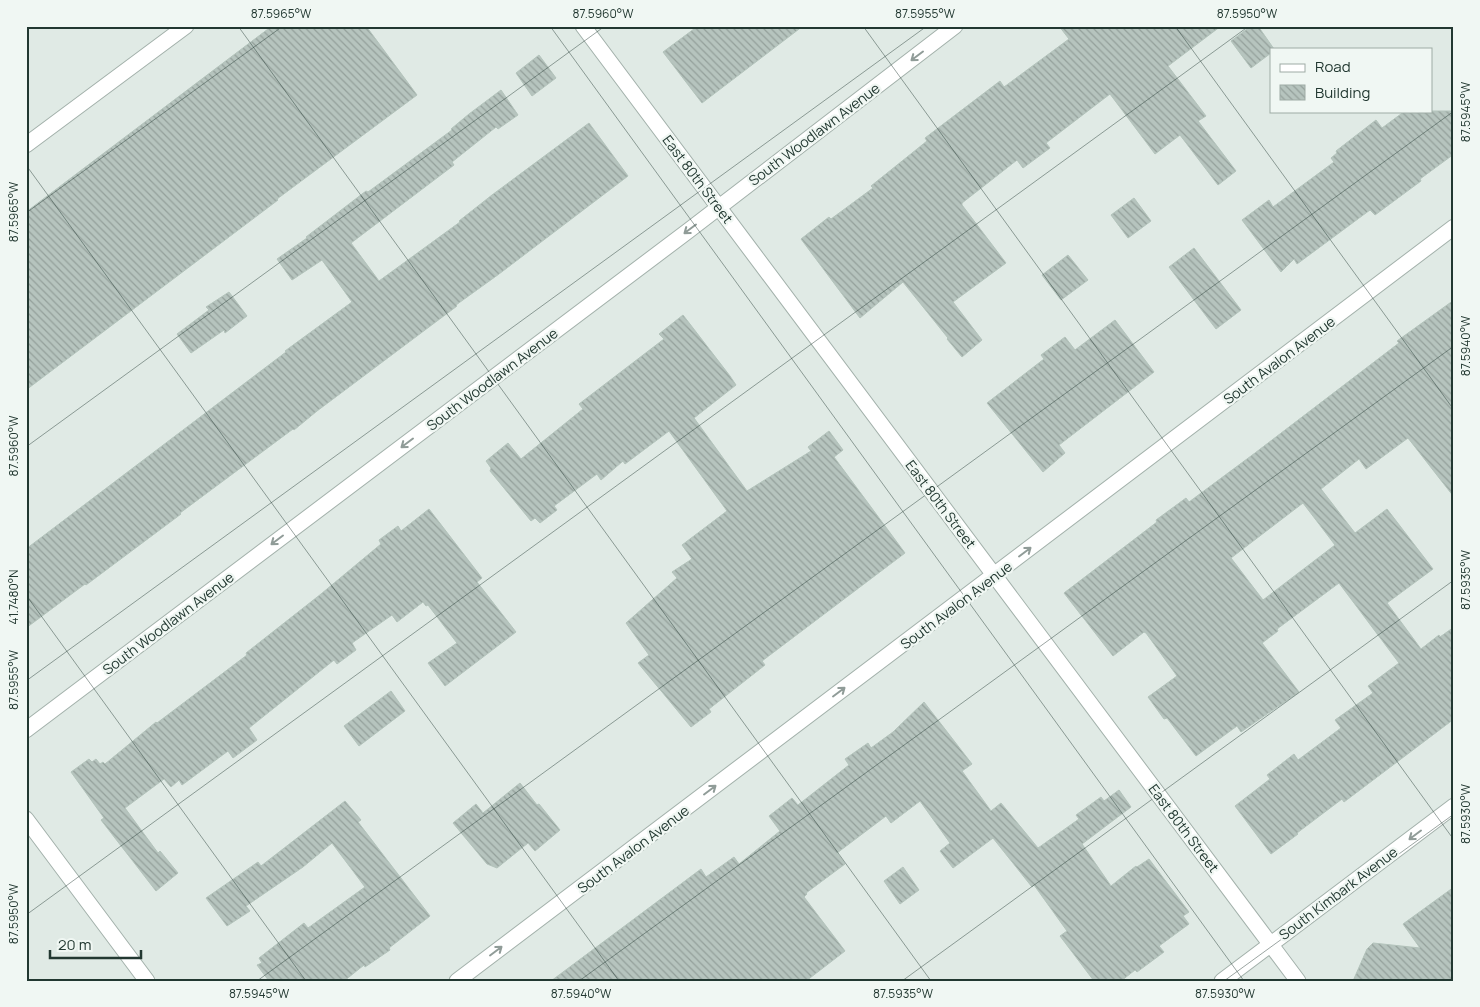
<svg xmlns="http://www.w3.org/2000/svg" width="1480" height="1007" font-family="Manrope,sans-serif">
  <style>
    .building { fill: url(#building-back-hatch); stroke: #b3c3bb; fill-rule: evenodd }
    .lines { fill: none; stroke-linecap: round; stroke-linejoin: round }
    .minor-casing { stroke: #a3b1ab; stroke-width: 17 }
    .minor { stroke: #fff; stroke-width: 15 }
    .oneway { stroke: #909c98 }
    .ticks { fill: none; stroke: #223831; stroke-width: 1; stroke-opacity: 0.45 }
    .labels { text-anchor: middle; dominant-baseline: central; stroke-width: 4.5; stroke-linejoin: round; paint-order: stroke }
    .street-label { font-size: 14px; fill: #223831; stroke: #f0f7f3 }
    .neatline { fill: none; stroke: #223831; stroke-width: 2 }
    .ticks-label { font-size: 12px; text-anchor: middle; fill: #223831 }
  </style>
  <defs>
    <pattern id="building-back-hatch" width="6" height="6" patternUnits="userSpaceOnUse" patternTransform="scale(1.25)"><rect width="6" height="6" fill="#b6c4be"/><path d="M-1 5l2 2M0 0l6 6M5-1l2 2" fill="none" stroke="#94a09b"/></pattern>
  </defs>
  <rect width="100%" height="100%" fill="#e0eae5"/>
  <!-- building -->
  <path class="building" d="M272,26H366L417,95L277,199L278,200L26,390V212Z
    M698,26H803L702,103L663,52Z
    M1059,26H1221L1168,66L1206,116L1198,121L1236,171L1218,185L1180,135L1155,154L1110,94L1046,143L1050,148L1023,168L1017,160L962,203V205L1006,263L953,302L982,340L962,357L947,339L948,338L903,282L860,318L801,239L829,217L831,219L873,188L871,186L927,141L925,138L1000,81L1004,87L1069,39Z
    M1251,26H1258L1274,49H1271V53L1251,68L1231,41Z
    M539,55L556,78L532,96L516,73Z
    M501,90L518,115L498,129L496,127L452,162L454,165L351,243L379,281L460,222L459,221L492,195L589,123L628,176L499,274L456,305L457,306L317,411L294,430L293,429L180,513L181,514L86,585L85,584L26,628V549L286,352L285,351L352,302L322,260L292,280L277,259L307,238L306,237L366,191L368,192L452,130L451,129L469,114Z
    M1405,111H1454V154L1420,179L1421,181L1375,215L1370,210L1297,264L1294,259L1281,272L1242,220L1269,200L1273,207L1334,162L1331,158L1337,153L1336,151L1376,120L1382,128Z
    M1134,198L1151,221L1128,238L1111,215Z
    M1194,248L1241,310L1216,329L1169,267Z
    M1068,255L1088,280L1061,300L1042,275Z
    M229,292L247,316L225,333L224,330L191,353L177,334L209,310L206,307Z
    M1454,300V497L1408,438L1366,469L1359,459L1321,489L1355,533L1387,509L1433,569L1387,603L1421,649L1439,635L1440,637L1454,627V719L1344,802L1342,799L1297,833L1298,834L1271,854L1235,806L1270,779L1267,775L1294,754L1298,760L1341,728L1335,720L1373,693L1368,686L1399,663L1339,583L1277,629L1278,631L1262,643L1299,692L1241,732L1237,726L1196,756L1167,718L1164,719L1148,697L1177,676L1146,633L1144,632L1113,656L1064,593L1157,522L1156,520L1186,498L1189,502L1255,453L1399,343L1397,341ZM1303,503L1335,545L1263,600L1231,558Z
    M683,315L730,376L736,385L694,418L747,491L811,451L808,447L829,431L843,450L834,457L905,553L762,661L765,665L709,709L711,712L691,727L638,663L649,655L626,623L677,578L672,572L692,559L682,545L727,511L669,431L625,464L623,461L601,480L597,474L554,506L557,510L540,523L535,518L531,521L490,471L491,468L486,461L508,443L521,459L583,409L579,404L664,339L659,334Z
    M1115,320L1154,372L1059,445L1065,453L1043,472L987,403L1044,359L1041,355L1065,337L1075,350Z
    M429,509L482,578L477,582L516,632L445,686L428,663L457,643L428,605L426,606L423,602L397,622L392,615L352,643L356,650L337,664L334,660L249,728L257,740L233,758L228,751L182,785L179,780L171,787L164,779L125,808L158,853L160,851L178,873L156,891L101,820L104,818L71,772L89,759L92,762L96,759L100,764L103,762L105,764L156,722L157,723L247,655L246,653L321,594L381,544L379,540L398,526L401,531Z
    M391,691L405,711L359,746L344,726Z
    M924,702L972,764L962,771L991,811L1001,803L1038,848L1079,819L1076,815L1101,797L1104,801L1119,790L1131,807L1082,844L1111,886L1136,866L1137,867L1149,859L1189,912L1183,916L1189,924L1159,946L1164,952L1137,972L1135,970L1121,981H1094L1060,936L1067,931L1034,885L1032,887L993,838L953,868L940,851L950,843L920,801L891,823L886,816L837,853L845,864L806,893L807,894L804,897L845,951L806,981H551L701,869L706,877L734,857L739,864L780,831L769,816L792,798L798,805L849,765L845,759L868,743L871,748L893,732Z
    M520,783L537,805L539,804L560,830L535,851L528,843L497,868L487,864L453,823L476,804L483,813Z
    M345,801L361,820L358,822L430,916L389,948L390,950L365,967L364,965L344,981H269L257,965L262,963L259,958L304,923L308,928L365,887L332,843L303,867L246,906L250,911L227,926L206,898L258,862L261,866Z
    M903,867L919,890L900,904L884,881Z
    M1454,887V981H1353L1367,949L1373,943L1420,948L1403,924Z"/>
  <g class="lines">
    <!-- minor casing -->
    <g class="minor-casing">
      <path id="minor" d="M583,26L1298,981
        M26,145L186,26
        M26,730L688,231L955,26
        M26,819L147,981
        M457,981L1454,227
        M1222,981L1454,806"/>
    </g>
    <!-- minor -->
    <use href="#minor" class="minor"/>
  </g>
  <!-- one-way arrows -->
  <defs><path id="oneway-shaft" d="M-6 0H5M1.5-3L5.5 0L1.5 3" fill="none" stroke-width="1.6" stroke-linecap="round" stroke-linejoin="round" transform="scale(1.25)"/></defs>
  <g class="oneway">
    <use href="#oneway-shaft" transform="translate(917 56) rotate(143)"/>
    <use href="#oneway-shaft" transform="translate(690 229) rotate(143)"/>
    <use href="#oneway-shaft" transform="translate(407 443) rotate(143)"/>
    <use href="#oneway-shaft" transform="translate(277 540) rotate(143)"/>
    <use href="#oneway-shaft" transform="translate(1025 552) rotate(-37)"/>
    <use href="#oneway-shaft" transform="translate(839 692) rotate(-37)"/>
    <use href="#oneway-shaft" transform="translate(710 790) rotate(-37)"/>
    <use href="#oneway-shaft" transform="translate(1415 835) rotate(143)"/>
    <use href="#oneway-shaft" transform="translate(496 951) rotate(-37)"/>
  </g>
  <!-- ticks -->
  <path class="ticks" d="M238,26L931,981M550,26L1244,981M863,26L1454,840M1175,26L1454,410M26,165L619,981M26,213L283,26M26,447L605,26M26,595L306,981M26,681L927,26M26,915L1249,26M257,981L1454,111M579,981L1454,346M902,981L1454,580M1224,981L1454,814"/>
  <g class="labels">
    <!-- street labels -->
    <g class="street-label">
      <text transform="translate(814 134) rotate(-37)">South Woodlawn Avenue</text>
      <text transform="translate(698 179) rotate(53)">East 80th Street</text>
      <text transform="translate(1279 360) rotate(-37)">South Avalon Avenue</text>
      <text transform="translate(492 379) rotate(-37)">South Woodlawn Avenue</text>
      <text transform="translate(941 504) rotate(53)">East 80th Street</text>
      <text transform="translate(956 605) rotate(-37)">South Avalon Avenue</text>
      <text transform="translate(168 623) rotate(-37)">South Woodlawn Avenue</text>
      <text transform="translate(1184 828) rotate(53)">East 80th Street</text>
      <text transform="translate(633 849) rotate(-37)">South Avalon Avenue</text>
      <text transform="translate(1338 893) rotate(-37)">South Kimbark Avenue</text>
    </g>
  </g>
  <!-- border -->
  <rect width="1480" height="1007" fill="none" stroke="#f0f7f3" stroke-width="55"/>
  <!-- legend -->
  <rect x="1270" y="48" width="162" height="65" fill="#f0f7f3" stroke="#9eaba5"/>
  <rect x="1280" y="64" width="25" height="8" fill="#ffffff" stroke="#9eaba5"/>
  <text x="1315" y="72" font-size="15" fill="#223831">Road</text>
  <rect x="1280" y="85" width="25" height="15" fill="url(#building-back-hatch)" stroke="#9eaba5"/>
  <text x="1315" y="98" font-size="15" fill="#223831">Building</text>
  <!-- scale -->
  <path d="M50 950v8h91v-8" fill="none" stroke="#223831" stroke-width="2.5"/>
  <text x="58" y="950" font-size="15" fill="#223831" stroke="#f0f7f3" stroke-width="4" paint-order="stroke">20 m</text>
  <rect x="28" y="28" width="1424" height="952" class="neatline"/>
  <g class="ticks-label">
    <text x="281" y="18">87.5965°W</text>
    <text x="603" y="18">87.5960°W</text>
    <text x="925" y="18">87.5955°W</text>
    <text x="1247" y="18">87.5950°W</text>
    <text transform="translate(1466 112) rotate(-90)" y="4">87.5945°W</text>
    <text transform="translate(14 212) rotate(-90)" y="4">87.5965°W</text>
    <text transform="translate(1466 346) rotate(-90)" y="4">87.5940°W</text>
    <text transform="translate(14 446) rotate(-90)" y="4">87.5960°W</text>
    <text transform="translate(1466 580) rotate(-90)" y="4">87.5935°W</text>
    <text transform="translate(14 597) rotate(-90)" y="4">41.7480°N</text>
    <text transform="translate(14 680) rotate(-90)" y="4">87.5955°W</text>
    <text transform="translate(1466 814) rotate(-90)" y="4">87.5930°W</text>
    <text transform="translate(14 914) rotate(-90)" y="4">87.5950°W</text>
    <text x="259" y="998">87.5945°W</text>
    <text x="581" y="998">87.5940°W</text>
    <text x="903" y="998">87.5935°W</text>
    <text x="1225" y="998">87.5930°W</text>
  </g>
</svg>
